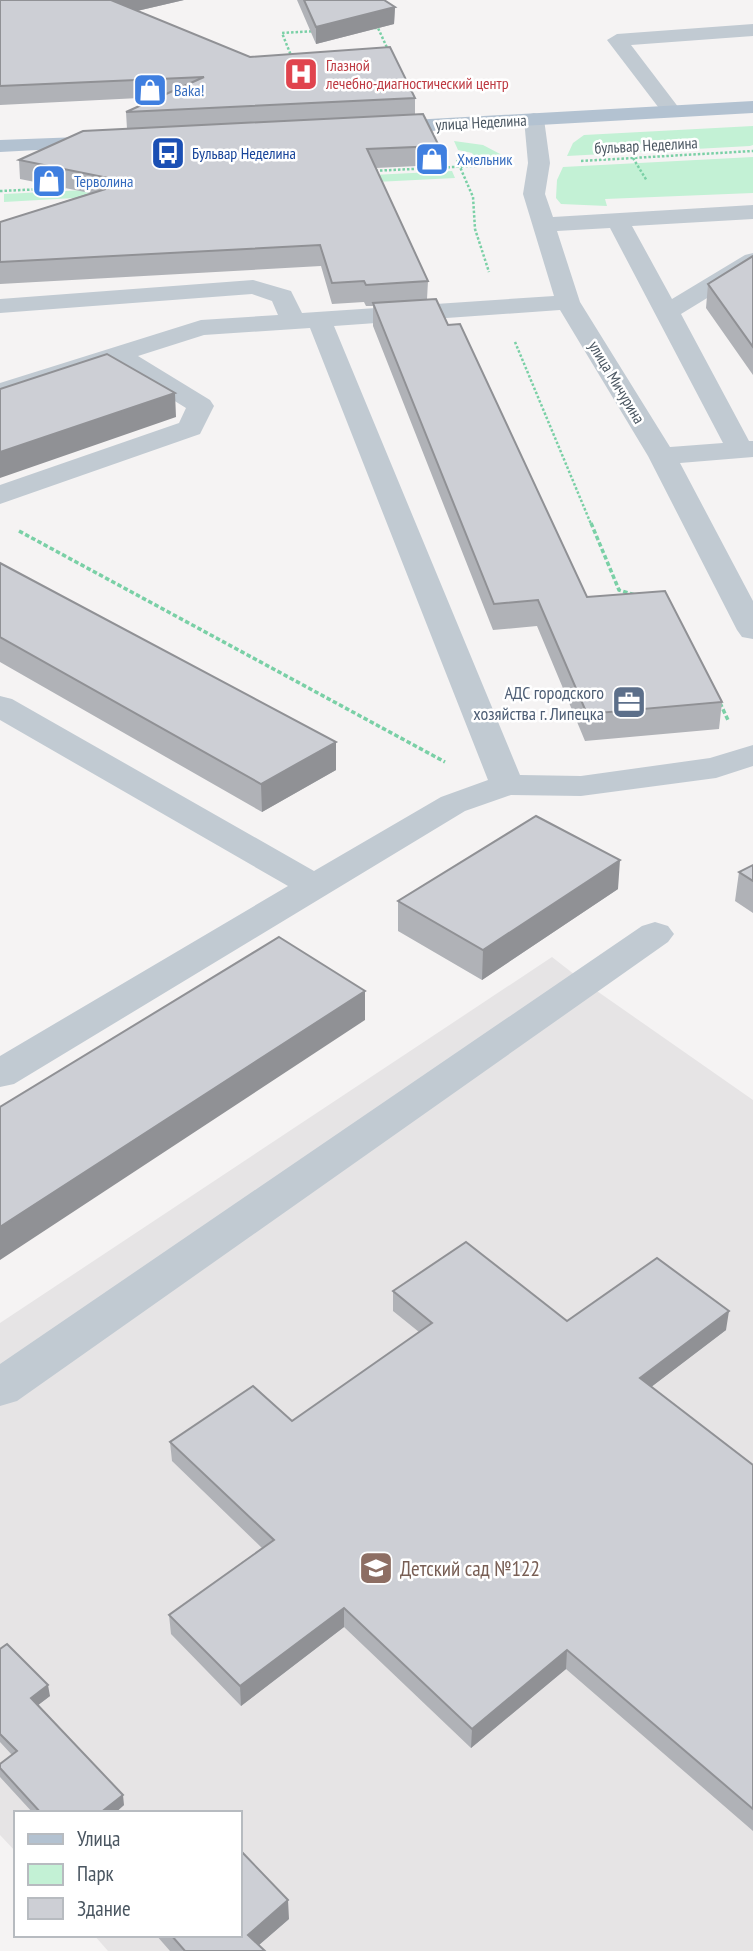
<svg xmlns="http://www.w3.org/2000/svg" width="753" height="1951" font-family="'PT Sans Narrow',sans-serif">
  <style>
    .education { fill: #e6e4e5 }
    .green { fill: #c3f1d5 }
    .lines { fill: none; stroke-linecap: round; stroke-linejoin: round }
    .path-far1 { stroke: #7ad0a6; stroke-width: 2.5; stroke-dasharray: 2.5 2; stroke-linecap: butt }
    .path { stroke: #7ad0a6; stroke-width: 3.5; stroke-dasharray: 4.5 2.5; stroke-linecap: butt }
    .minor { fill: #c1cad2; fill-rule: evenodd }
    .major { fill: #b3c2d1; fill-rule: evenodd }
    .wall { fill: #b0b2b7 }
    .shaded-wall { fill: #909195 }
    .building { fill: #cdcfd5; stroke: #909195; stroke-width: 2 }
    .labels { text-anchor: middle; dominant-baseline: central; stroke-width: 5; stroke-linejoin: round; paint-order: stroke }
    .far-health-label { font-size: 16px; fill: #be3a42; stroke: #fff; text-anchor: start }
    .far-shop-label { font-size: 16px; fill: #366cbe; stroke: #fff; text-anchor: start }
    .far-street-label { font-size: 16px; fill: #4a5661; stroke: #fff }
    .far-transit-label { font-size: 16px; fill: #164399; stroke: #fff; text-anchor: start }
    .service-label { font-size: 18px; fill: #4e5e75; stroke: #fff; text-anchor: end }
    .near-education-label { font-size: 21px; fill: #785e54; stroke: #fff; text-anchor: start }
  </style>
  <rect width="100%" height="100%" fill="#f5f3f3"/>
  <!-- education -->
  <path class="education" d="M552,957L584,982L753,1100V1951H108L94,1935H240V1813H16V1852L0,1835V1323Z"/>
  <!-- green -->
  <path class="green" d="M753,126V145L750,146L567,156L573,143L584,135Z
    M454,141L483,145L502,155L503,162L478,163L472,153L458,150Z
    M753,157V193L605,199L607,206L561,204L556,198L557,180L563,167Z
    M452,171L455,178L336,184L333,177Z
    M126,188L127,195L4,202V194Z"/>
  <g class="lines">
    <!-- path-far1 -->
    <path class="path-far1" d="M374,28H378L389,52
      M292,58L282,33L317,31
      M633,158L647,181
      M457,160L473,197L475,229L489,272
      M581,161L753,151
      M371,171L495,165
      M0,191L66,188
      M515,342L591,524"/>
    <!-- path -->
    <path class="path" d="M591,523L619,590L635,595
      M19,531L445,762
      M720,703L728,720"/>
    <!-- minor -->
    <path class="minor" d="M753,24V36L631,45L682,112L679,116H665L607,40L617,34Z
      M534,113L541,115L544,119L550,163L545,194L553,217L753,205V219L632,226L672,299L745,255L753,253V270L681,314L749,441H753V457L680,463L753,601V639L742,637L737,630L648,456L560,310L334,326L520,775L581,776L710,758L753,745V766L716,778L581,796L511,795L465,811L14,1084L0,1087V1056L288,886L0,720V696L12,699L314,871L441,797L488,780L310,328L204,335L138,356L210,400L214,406L200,434L0,504V485L179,423L186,408L115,364L0,400V383L201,320L278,315L272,301L252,294L0,313V299L253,280L291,291L302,313L554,296L523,194L528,163L524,119L527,115ZM610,228L723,443L670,447L580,302L557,231Z
      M655,922L668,926L674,934L668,942L17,1401L0,1406V1364L642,926Z"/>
    <!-- major -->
    <path class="major" d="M753,101V113L376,134L369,132L366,128L369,124L376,122Z
      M106,136L113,138L117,142L113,146L0,152V140Z"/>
  </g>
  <!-- wall -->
  <path class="wall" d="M0,0H184L137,11L250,57L415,98V114L439,146V165L376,168L428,281L427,299L448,325L587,597L722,702L719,729L585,741L537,626L493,630L373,326V306H366L364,302L332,304L321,266L0,284V222L90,193L20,179L19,160L127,129L126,112L159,97L0,105Z
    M297,0H384L395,7L394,24L316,44Z
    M753,256V375L706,308L708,284Z
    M0,563L336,770L262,812L0,662Z
    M753,865V913L735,901L739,872Z
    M618,889L482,980L398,931V901Z
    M393,1291L567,1321L726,1330L651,1387L753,1465V1831L566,1669L471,1748L344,1627L241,1706L171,1634L169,1615L262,1548L172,1461L170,1442L292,1421L419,1332L393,1311Z
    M0,1649L50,1696L38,1705L124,1805L115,1813H33L0,1777V1764L12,1755L0,1742Z
    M289,1919L259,1945L265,1951H170L156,1935H240Z"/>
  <!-- shaded-wall -->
  <path class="shaded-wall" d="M111,0H184L111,17Z
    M395,7L394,24L316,44V27Z
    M175,393L176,417L0,478V452Z
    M336,742V770L262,812L261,784Z
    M620,860L618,889L482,980L483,950Z
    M365,991V1020L0,1260V1227Z
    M729,1311L726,1330L638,1397L640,1378Z
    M344,1608V1627L241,1706L240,1686Z
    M567,1650L566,1669L471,1748L472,1729Z
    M48,1685L50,1696L33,1709L31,1698Z
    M123,1795L124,1805L115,1813H100Z
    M288,1900L289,1919L252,1951L248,1935Z"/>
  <!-- building -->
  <path class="building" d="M0,0H111L250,57L390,47L415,98L126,112L204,77L0,86Z
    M304,0H384L395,7L316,27Z
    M423,114L439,146L367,149L428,281L366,285L364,281L332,283L320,245L0,262V222L128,182L19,160L83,131Z
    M753,256V347L708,284Z
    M436,299L448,325L460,324L587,597L665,591L722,702L587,714L538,600L494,604L373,303Z
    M107,354L175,393L0,452V389Z
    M0,563L336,742L261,784L0,637Z
    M536,816L620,860L483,950L398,901Z
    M753,865V881L739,872Z
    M279,937L365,991L0,1227V1107Z
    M466,1242L567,1321L657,1258L729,1311L640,1378L753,1465V1809L567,1650L472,1729L344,1608L240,1686L169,1615L274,1540L170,1442L253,1386L292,1421L432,1323L393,1291Z
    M7,1644L48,1685L31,1698L123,1795L100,1813H41L0,1768V1764L17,1751L0,1734V1649Z
    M240,1850L288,1900L248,1935L265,1951H185L171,1935H240Z"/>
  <!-- icons -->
  <defs>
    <g id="hospital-square" transform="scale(1.75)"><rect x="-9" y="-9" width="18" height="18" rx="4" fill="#e0444e" stroke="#fff"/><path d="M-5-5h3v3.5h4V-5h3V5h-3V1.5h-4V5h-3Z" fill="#fff"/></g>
    <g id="shop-square" transform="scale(1.75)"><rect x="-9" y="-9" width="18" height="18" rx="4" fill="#3f7fe0" stroke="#fff"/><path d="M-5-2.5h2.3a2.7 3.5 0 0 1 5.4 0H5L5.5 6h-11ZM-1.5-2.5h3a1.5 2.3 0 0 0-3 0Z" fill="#fff"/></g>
    <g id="bus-square" transform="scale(1.75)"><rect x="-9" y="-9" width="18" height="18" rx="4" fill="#1a4fb4" stroke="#fff"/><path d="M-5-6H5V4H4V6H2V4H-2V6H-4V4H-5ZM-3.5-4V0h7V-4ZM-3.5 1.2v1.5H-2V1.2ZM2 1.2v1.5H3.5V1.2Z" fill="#fff"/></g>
    <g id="office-square" transform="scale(1.75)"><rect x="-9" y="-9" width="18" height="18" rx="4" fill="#5c6f8a" stroke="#fff"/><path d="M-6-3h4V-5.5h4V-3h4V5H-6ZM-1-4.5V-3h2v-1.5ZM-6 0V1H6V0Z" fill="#fff"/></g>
    <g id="school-square" transform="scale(1.75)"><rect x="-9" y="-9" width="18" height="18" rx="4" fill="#8d6e63" stroke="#fff"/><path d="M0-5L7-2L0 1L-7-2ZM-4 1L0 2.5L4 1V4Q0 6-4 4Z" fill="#fff"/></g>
  </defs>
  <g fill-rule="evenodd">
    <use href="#hospital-square" x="301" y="74"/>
    <use href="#shop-square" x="150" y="90"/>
    <use href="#bus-square" x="168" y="153"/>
    <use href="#shop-square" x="432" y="159"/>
    <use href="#shop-square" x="49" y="181"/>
    <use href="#office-square" x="629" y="702"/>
    <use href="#school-square" x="376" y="1568"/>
  </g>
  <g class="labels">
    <!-- far-health labels -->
    <g class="far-health-label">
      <text x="326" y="65">Глазной<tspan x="326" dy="18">лечебно-диагностический центр</tspan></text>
    </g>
    <!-- far-shop labels -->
    <g class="far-shop-label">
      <text x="174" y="90">Baka!</text>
      <text x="457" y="159">Хмельник</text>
      <text x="74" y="181">Терволина</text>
    </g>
    <!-- far-street labels -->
    <g class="far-street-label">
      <text transform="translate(481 122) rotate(-3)">улица Неделина</text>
      <text transform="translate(646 145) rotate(-3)">бульвар Неделина</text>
      <text transform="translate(617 382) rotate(59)">улица Мичурина</text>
    </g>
    <!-- far-transit labels -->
    <g class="far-transit-label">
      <text x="192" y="153">Бульвар Неделина</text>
    </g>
    <!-- service labels -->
    <g class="service-label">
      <text x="604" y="692">АДС городского<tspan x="604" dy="21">хозяйства г. Липецка</tspan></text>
    </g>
    <!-- near-education labels -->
    <g class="near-education-label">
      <text x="400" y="1568">Детский сад №122</text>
    </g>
  </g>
  <!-- legend -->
  <rect x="14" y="1811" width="228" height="126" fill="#ffffff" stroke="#b7bbc0" stroke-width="2"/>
  <rect x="28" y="1834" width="35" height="10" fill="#b3c2d1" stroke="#b7bbc0" stroke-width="2"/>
  <text x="77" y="1846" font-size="21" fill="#4a5661">Улица</text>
  <rect x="28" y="1864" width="35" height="21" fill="#c3f1d5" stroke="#b7bbc0" stroke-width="2"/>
  <text x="77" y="1881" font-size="21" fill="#4a5661">Парк</text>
  <rect x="28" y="1898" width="35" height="21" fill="#cdcfd5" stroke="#b7bbc0" stroke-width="2"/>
  <text x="77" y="1916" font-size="21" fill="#4a5661">Здание</text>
</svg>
